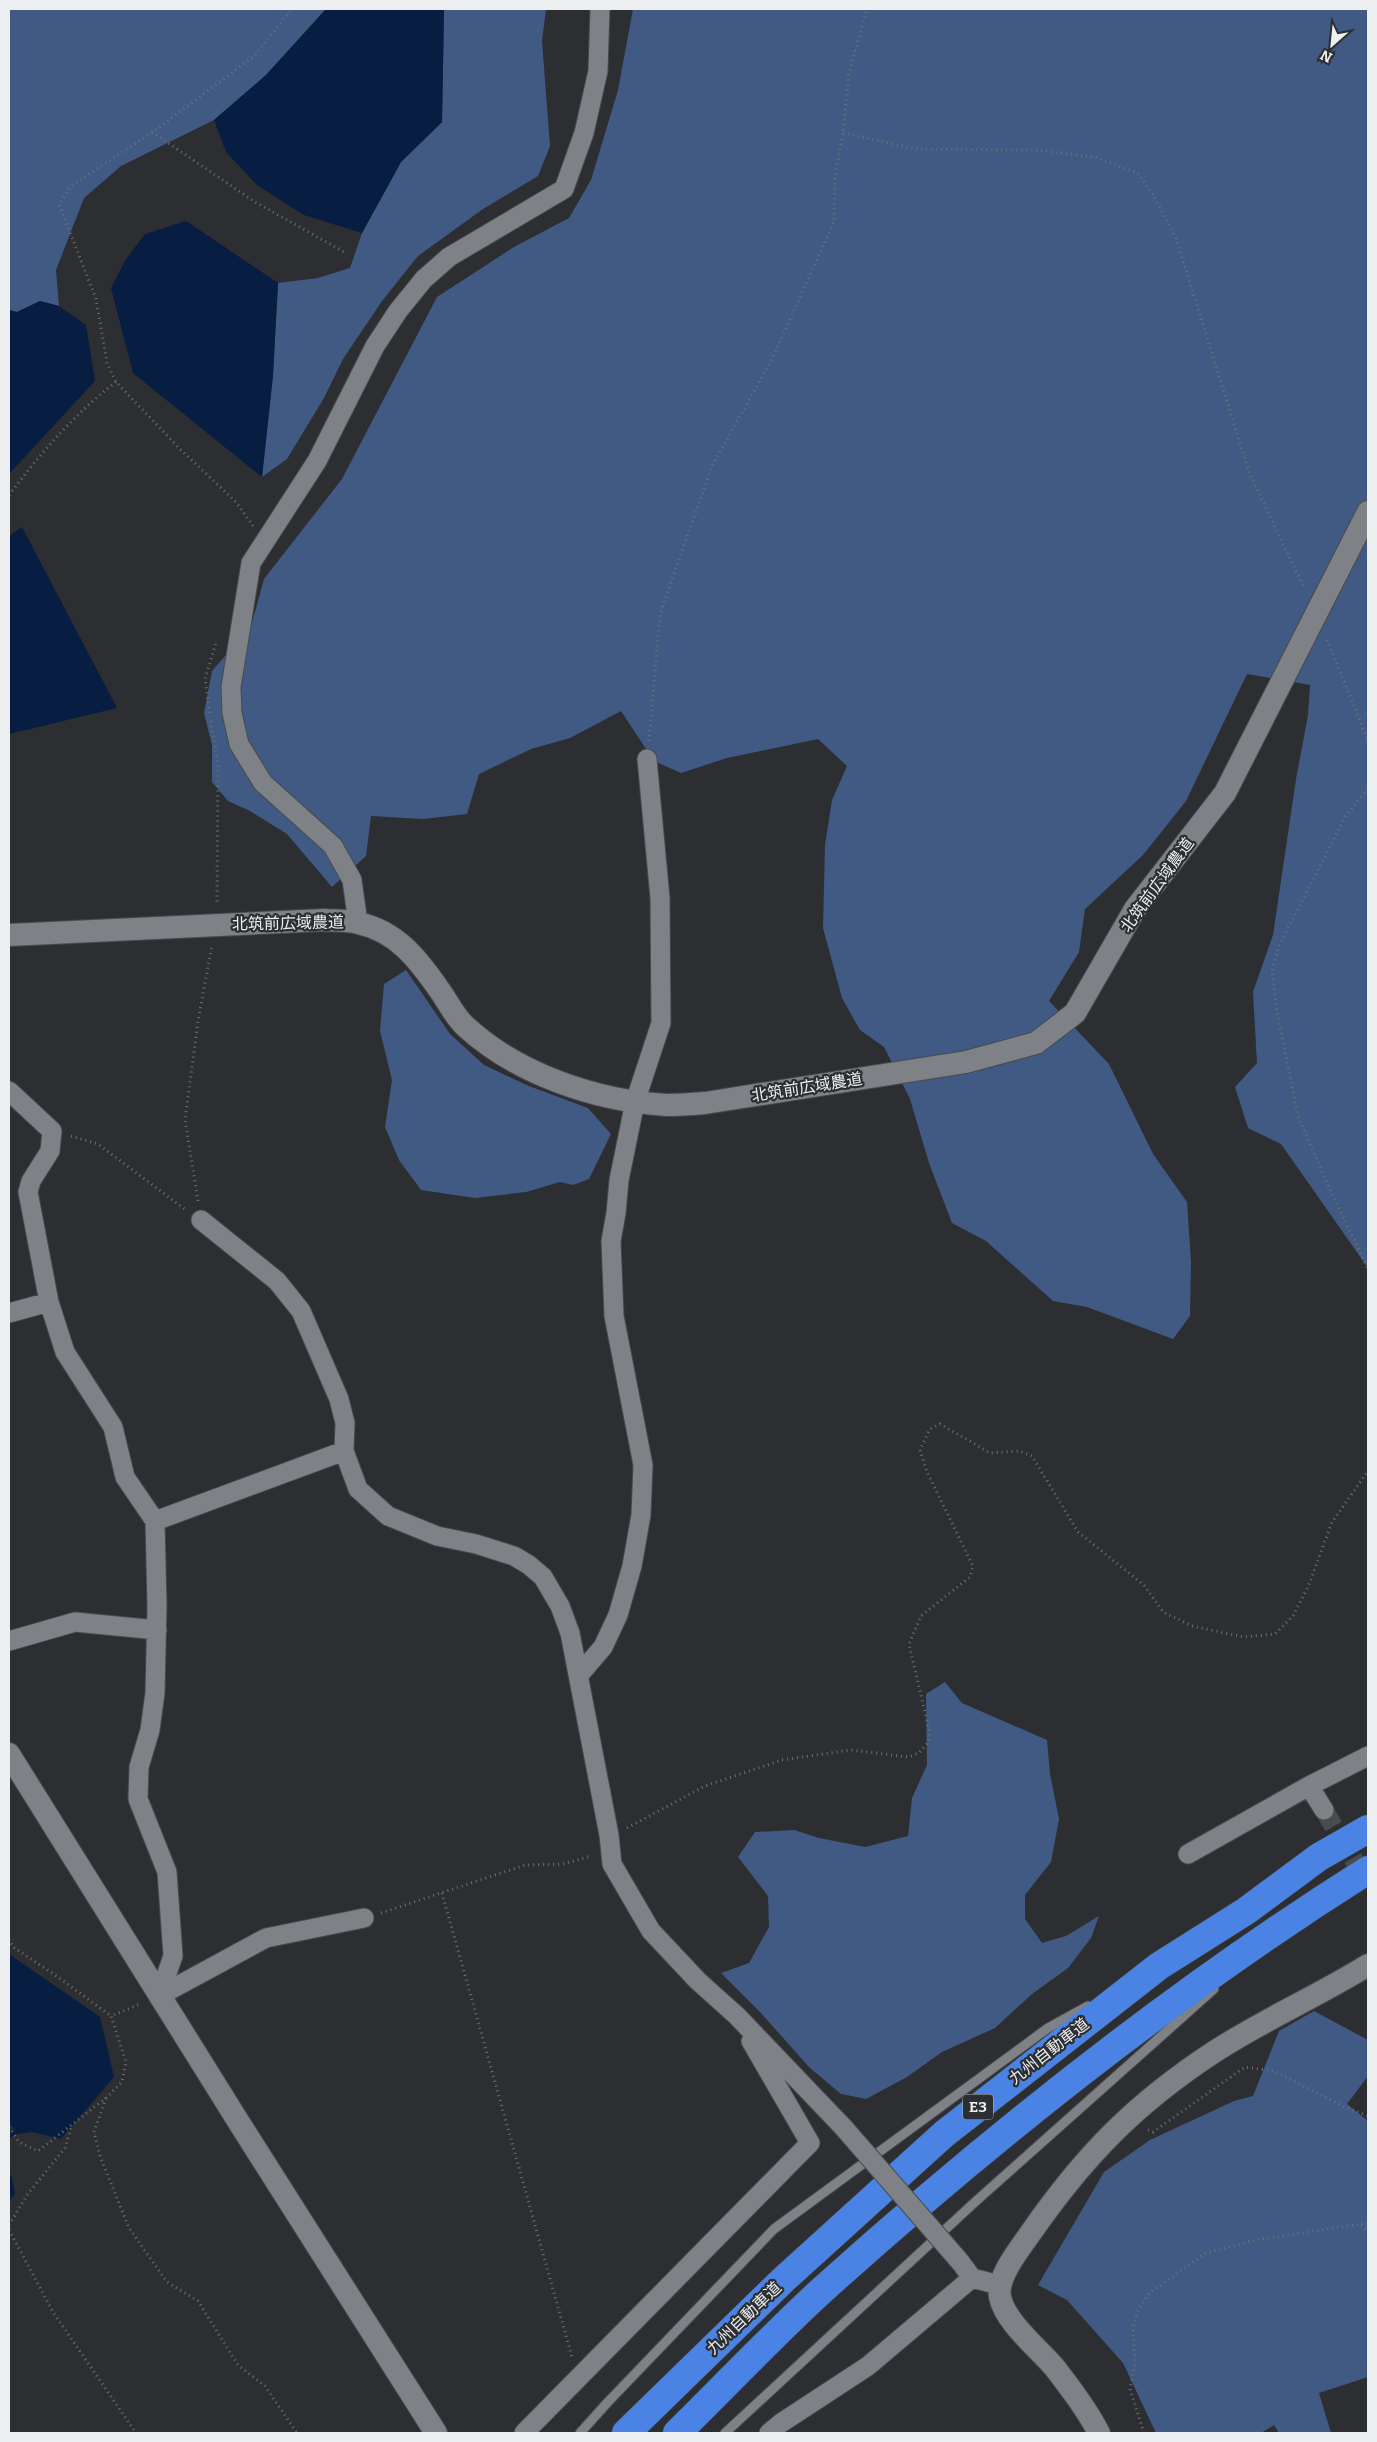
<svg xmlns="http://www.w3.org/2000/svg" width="1377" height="2442" font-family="Bitter,'Noto Sans JP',serif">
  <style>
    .forest { fill: #415a83 }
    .water { fill: #071d41 }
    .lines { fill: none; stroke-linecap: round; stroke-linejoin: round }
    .stream { stroke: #071d41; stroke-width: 6 }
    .minor-tunnel { stroke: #494b4e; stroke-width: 19; stroke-dasharray: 19 9; stroke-linecap: butt }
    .service-casing { stroke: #484a4d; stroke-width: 11 }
    .minor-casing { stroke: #484a4d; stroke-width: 21 }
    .tertiary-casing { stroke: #484a4d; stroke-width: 24 }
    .motorway-casing { stroke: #484a4d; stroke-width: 29 }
    .path { stroke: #6e7073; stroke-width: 3; stroke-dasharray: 1 4; stroke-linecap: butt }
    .service { stroke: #7e8185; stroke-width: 9 }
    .minor { stroke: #7e8185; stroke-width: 19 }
    .tertiary { stroke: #7e8185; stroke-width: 22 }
    .motorway { stroke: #4a83e3; stroke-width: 28 }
    .minor-bridge-casing { stroke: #484a4d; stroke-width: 21; stroke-linecap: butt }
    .minor-bridge { stroke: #7e8185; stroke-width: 19 }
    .labels { text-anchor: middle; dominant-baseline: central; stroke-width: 4.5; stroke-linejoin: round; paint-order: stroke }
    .shield { fill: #2c2e32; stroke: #b2b4b7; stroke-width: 1 }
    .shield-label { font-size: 15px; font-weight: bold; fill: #eceef0 }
    .street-label { font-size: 16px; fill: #eceef0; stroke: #2c2e32 }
  </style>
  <rect width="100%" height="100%" fill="#2c2e32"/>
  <!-- forest -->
  <path class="forest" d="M9,9H326L266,75L214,120L121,166L84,198L56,270L59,306L40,301L17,312L9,310Z
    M444,9H546L542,41L550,146L538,176L483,209L418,256L382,301L343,359L324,398L287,459L262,477L273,375L278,283L318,278L350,268L362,233L401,162L442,122Z
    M633,9H1368V1268L1281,1144L1248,1128L1235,1087L1257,1063L1253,992L1273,935L1296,779L1308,715L1310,685L1247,674L1186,801L1143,855L1085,909L1079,952L1049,1001L1109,1064L1153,1154L1187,1202L1191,1262L1190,1316L1173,1339L1087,1307L1053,1301L986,1241L952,1223L929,1163L910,1099L884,1047L860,1030L842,998L823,928L825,845L832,800L847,766L818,739L727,758L681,773L654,761L621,711L570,738L531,749L479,774L467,814L423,819L371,816L366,856L332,887L287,834L250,811L228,801L212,782V745L204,713L212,671L251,626L264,579L342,479L437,297L514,247L569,218L591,180L618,90Z
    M406,970L450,1034L484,1065L529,1086L588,1108L611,1134L589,1179L573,1185L560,1182L526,1192L475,1198L421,1190L399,1160L385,1127L392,1080L380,1031L384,984Z
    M945,1682L962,1703L1047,1740L1050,1774L1059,1819L1051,1862L1025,1895V1919L1042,1943L1066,1936L1099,1916L1091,1938L1068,1968L1032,1994L995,2028L942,2052L907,2077L866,2099L841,2094L809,2067L760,2012L721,1973L749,1963L769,1927L768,1896L738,1857L755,1832L794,1830L819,1838L865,1847L908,1836L912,1798L927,1765L926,1694Z
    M1314,2011L1368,2040V2076L1347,2104L1368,2121V2377L1319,2393L1331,2433H1279L1274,2425L1261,2433H1156L1123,2363L1067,2300L1038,2285L1104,2172L1150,2140L1234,2101L1253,2096L1279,2031Z"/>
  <!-- water -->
  <path class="water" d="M326,9H444L442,122L401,162L362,233L304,215L257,185L226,152L214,120L266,75Z
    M186,221L278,283L273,375L262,477L133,373L111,288L126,259L145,234Z
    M40,301L59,306L86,325L95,381L9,474V310L17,312Z
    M22,527L117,708L9,734V536Z
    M9,1954L100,2017L114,2077L61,2139L11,2127L9,2118Z"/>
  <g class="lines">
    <!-- stream -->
    <path class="stream" d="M9,2135L16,2131L32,2129
      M9,2178L12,2193L9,2197"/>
    <!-- minor-tunnel -->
    <path class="minor-tunnel" d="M1324,1810L1368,1884"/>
    <!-- service casing -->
    <g class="service-casing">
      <path id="service" d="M580,2433L607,2403L774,2229L1048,2028L1088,2006
        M725,2433L975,2202L1214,1989"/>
    </g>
    <!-- minor casing -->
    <g class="minor-casing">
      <path id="minor" d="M358,923L352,880L333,846L263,783L239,744L232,713L231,687L251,563L317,461L375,346L398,311L424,279L449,257L564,189L584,133L598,71L600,9
        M9,1091L52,1131L50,1151L31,1181L28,1192L49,1302
        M201,1220L277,1281L301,1311L339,1399L345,1423L344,1451L358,1489L388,1516L437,1536L476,1544L514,1556L529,1565L543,1577L560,1606L570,1633L609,1835L612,1864L651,1931L698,1981L737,2016L844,2128
        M9,1313L49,1302L65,1352L113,1427L125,1477L155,1521L344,1451
        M155,1521L157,1606L155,1693L150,1730L139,1767L138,1799L167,1872L173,1956L159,1996
        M9,1641L75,1622L157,1630
        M579,1675L603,1647L618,1615L632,1566L641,1515L643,1465L614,1316L611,1241L616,1213L619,1180L635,1102L661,1023L660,898L647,759
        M1309,1786L1324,1810
        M1188,1854L1309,1786L1368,1756
        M159,1996L266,1938L364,1918
        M964,2267L972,2278L999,2285
        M524,2433L810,2143L751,2041
        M769,2433L781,2423L868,2366L972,2278"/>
    </g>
    <!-- tertiary casing -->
    <g class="tertiary-casing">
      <path id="tertiary" d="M9,935L324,920C335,921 347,920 358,923C396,931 417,958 438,988C447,1000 454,1016 465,1026C517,1074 596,1101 667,1105C680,1105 693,1104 705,1103L966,1062L1036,1043L1075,1013L1135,909L1225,793L1368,512
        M9,1754L238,2121L436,2433
        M1099,2433C1087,2410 1071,2389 1055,2368C1038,2348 1005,2322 1000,2297C996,2277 1021,2247 1032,2231C1085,2155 1136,2103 1214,2052C1263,2020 1318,1996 1368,1965"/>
    </g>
    <!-- motorway casing -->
    <g class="motorway-casing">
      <path id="motorway" d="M626,2433L783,2280L944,2134L1159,1966L1246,1911L1319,1857L1368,1829
        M677,2433C725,2386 771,2337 821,2291C992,2137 1173,1993 1368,1870"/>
    </g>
    <!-- path -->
    <path class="path" d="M152,132L255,202L346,253
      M843,133L916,149L1035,150L1094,157L1138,173L1152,193L1176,238L1249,472L1304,588
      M9,495C40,454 75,413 116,382
      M253,526L236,502L181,450L116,382L107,363L96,299L59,204L70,187L154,131L254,56L292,9
      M1327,640L1368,740
      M210,713L205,679L216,643
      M211,721L218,766L217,904
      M649,741L660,615L679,559L713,464L772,359L834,222L835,175L843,133L849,73L867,9
      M1368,789L1345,817L1279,946L1272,970L1277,1012L1298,1116L1327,1183L1368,1269
      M71,1136L98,1144L186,1210
      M198,1201L185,1120L198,1021L212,945
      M627,1828L705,1786L782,1760L851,1750L908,1757L919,1753L929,1741L930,1734L909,1644L921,1616L970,1577L973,1566L927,1472L920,1450L930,1429L940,1424L990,1453L1019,1451L1032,1456L1078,1532L1144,1585L1163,1612L1192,1626L1244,1637L1275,1634L1293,1616L1308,1587L1332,1522L1368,1471
      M442,1893L572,2357
      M381,1913L525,1865L563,1864L591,1856
      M9,1939L13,1947L55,1975L111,2016
      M106,2098L94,2132L100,2156L129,2228L167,2282L198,2301L238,2365L265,2386L297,2433
      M9,2127L19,2142L38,2151L106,2098L122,2082L126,2062L111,2016L140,2004
      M1148,2130L1153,2132L1245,2067L1274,2071L1343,2106L1368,2116
      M9,2225L27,2195L65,2148L72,2125
      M1361,2225L1368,2231
      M9,2230L53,2312L136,2433
      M1144,2433L1130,2389L1135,2364L1133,2329L1137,2312L1149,2293L1206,2253L1255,2240L1368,2223"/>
    <!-- service -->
    <use href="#service" class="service"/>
    <!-- minor -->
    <use href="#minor" class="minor"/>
    <!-- tertiary -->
    <use href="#tertiary" class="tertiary"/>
    <!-- motorway -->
    <use href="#motorway" class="motorway"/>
    <!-- minor-bridge casing -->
    <g class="minor-bridge-casing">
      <path id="minor-bridge" d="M844,2128L962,2264"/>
    </g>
    <!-- minor-bridge -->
    <use href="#minor-bridge" class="minor-bridge"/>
  </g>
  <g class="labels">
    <!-- shield labels -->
    <rect class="shield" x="963" y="2094.5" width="30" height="25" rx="4"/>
    <g class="shield-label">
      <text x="978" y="2107">E3</text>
    </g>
    <!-- street labels -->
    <g class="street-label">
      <text transform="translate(1157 885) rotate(-54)">北筑前広域農道</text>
      <text transform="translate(288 923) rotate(-1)">北筑前広域農道</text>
      <text transform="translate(807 1087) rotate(-9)">北筑前広域農道</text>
      <text transform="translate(1049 2051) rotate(-38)">九州自動車道</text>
      <text transform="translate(744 2318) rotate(-44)">九州自動車道</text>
    </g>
  </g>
  <!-- border -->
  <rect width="1377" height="2442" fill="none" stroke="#eceef0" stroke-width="20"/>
  <!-- north arrow -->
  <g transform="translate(1332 45) rotate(207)" stroke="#2c2e32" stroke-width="4" paint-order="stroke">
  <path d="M0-4L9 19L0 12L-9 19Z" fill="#eceef0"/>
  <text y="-8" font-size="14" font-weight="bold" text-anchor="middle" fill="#eceef0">N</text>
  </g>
</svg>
